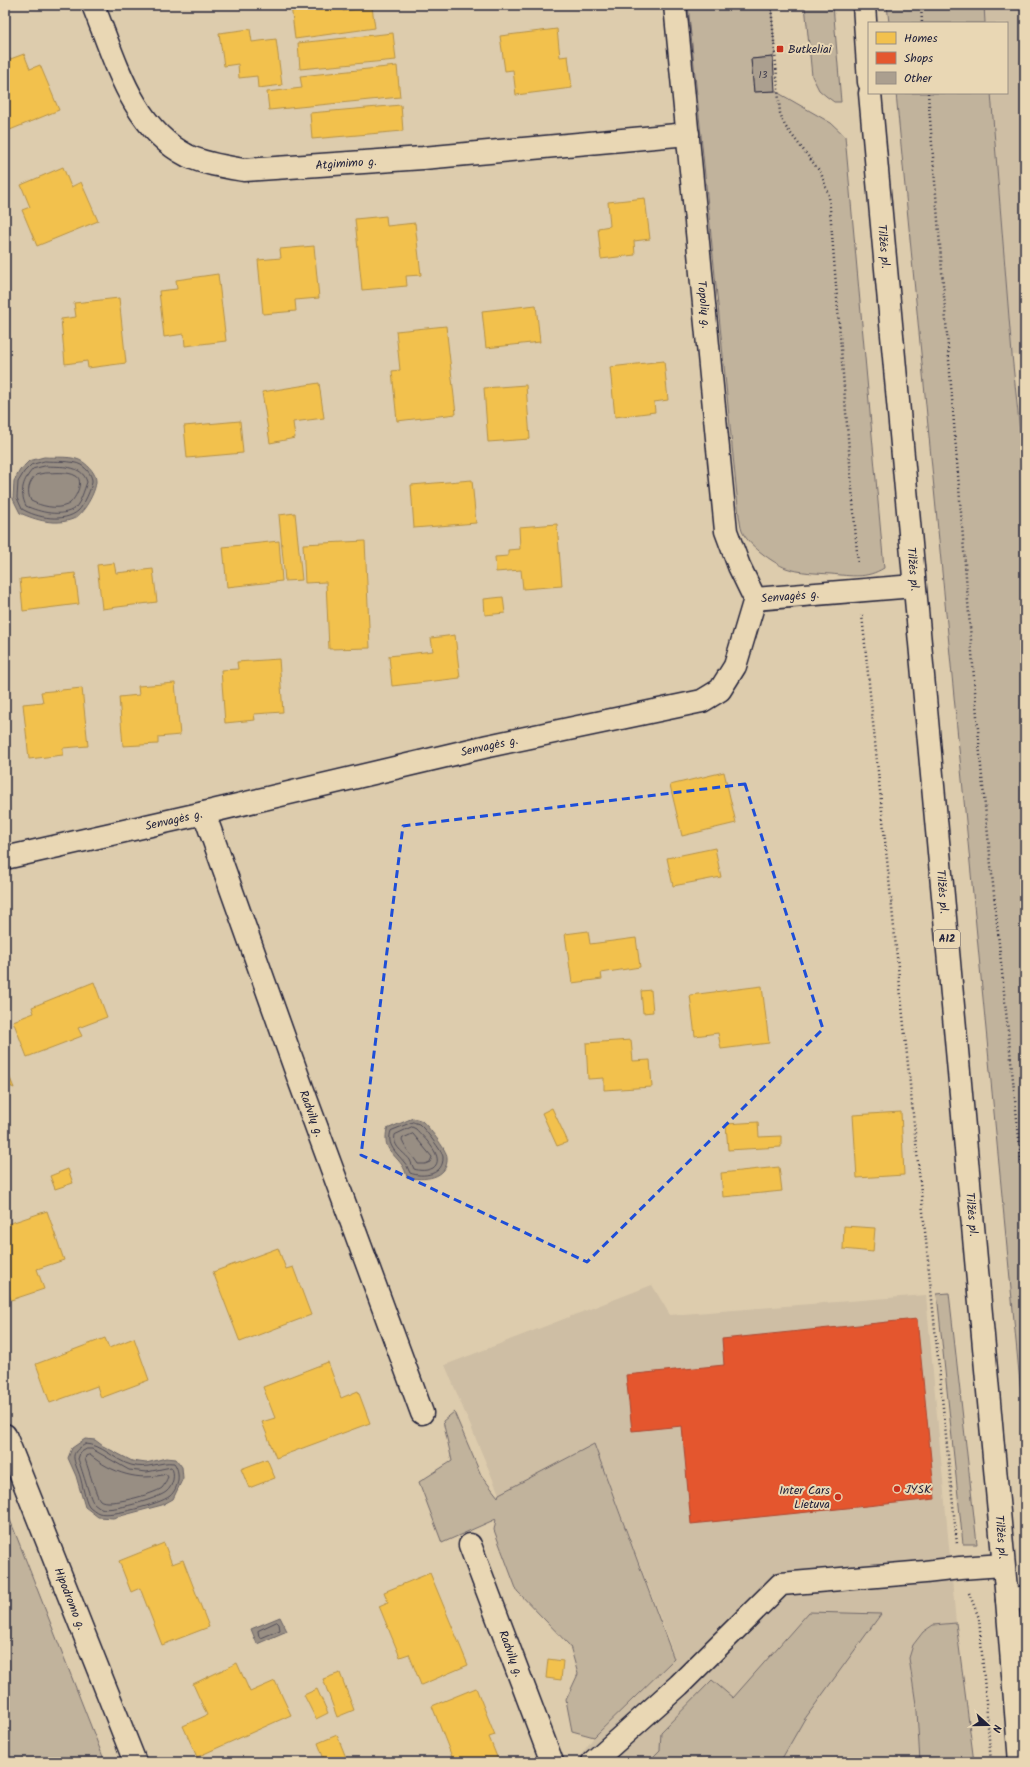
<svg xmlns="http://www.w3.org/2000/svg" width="1030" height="1767" font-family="Kalam,sans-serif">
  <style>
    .built { fill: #cebea4 }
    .green { fill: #c1b39c; stroke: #726a6c }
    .water { fill: #988e83; stroke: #696366 }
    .homes { fill: #f2c14e; stroke: #b49148 }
    .shops { fill: #e4572e; stroke: #aa4732 }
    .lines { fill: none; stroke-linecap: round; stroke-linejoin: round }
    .shore { stroke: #514d58; stroke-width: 1 }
    .building { fill: #ab9f8f; stroke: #22223b }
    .minor-casing { stroke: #22223b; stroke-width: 25 }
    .trunk-casing { stroke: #22223b; stroke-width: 25 }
    .path { stroke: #22223b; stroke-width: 2.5; stroke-dasharray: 1 3; stroke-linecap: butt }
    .minor { stroke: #e9d7b4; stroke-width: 22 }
    .trunk { stroke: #e9d7b4; stroke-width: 22 }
    .marked { fill: none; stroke: #1d4ed8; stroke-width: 3; stroke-dasharray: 8 5; stroke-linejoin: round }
    .poi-dot { fill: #c8321e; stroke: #e9d7b4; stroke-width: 1.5 }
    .labels { text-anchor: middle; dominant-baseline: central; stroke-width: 4; stroke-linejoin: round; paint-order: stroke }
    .number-label { font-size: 10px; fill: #444150 }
    .shield { fill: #e9d7b4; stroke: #5e585f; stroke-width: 1 }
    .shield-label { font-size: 11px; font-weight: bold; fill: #22223b }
    .poi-label { font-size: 12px; fill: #22223b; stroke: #e9d7b4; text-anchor: start }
    .street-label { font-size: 12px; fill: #22223b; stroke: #e9d7b4 }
  </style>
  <rect width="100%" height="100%" fill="#ddccad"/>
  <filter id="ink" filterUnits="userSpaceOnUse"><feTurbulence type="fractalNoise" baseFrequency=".025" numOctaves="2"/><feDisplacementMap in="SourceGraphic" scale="8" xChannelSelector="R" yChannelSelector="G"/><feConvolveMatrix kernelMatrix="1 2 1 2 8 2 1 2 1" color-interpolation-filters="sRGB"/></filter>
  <g filter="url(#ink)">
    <!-- built -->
    <path class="built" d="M984,5H1025V356L1012,355L991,93H1007V23H985Z
      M652,1285L670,1315L926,1295L956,1623L933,1625L923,1632L913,1645L909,1658L917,1711L920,1762H576L594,1737L674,1659L669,1641L594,1444L499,1494L445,1365Z"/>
    <!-- green -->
    <path class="green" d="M688,5H771L775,53L773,57L751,59L754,92L775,91L831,123L845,136L884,568C866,579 852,576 831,574C816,573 800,573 786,568C773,563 747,544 742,531C740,526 740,520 739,516Z
      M805,5H833L841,102H834L826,96L819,90L812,76Z
      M887,5H984L985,23H889Z
      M896,93H991L1012,355L1025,481V1435Z
      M949,1293L977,1544H963L937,1294Z
      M454,1412L481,1475L498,1497L499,1494L594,1444L674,1659L594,1737L572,1731L566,1700L578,1674L570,1646L517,1591L494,1530L496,1519L442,1543L419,1482L452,1461L443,1421Z
      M5,1507L105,1762H5Z
      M809,1612L881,1614L804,1720L780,1762H648L660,1750L661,1732L712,1680L733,1698Z
      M956,1623L974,1762H920L917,1711L909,1658L913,1645L923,1632L933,1625Z"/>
    <!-- water -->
    <path class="water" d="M44,457C55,458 73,455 83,462C89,466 96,474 96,481C96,492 83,515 73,519C55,526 36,520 20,513L13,499L14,481L20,470L29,461Z
      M413,1118C415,1119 419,1119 422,1121C427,1125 447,1150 447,1157C449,1179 423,1181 407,1177C406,1173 404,1168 402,1165C391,1150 383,1150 387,1129Z
      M85,1439L95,1440L103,1446L132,1461L146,1463L166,1458L176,1459L182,1467L183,1478L173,1499L162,1505L113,1518L98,1517L85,1507L76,1476L68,1458L72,1448Z
      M280,1617L287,1631L257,1644L251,1629Z"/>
    <!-- homes -->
    <path class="homes" d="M291,5H342L343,11L372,7L375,28L295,39Z
      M250,29L252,42L276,39L282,85L258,88L257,76L239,78L238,64L224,66L219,33Z
      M557,29L560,57L568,56L572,88L516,95L513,70L505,71L500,36Z
      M393,33L396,60L300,69L298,43Z
      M24,54L30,69L40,65L59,110L5,132V61Z
      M397,66L400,97L269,110L267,92L302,88L300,76Z
      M401,105L403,131L312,139L310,113Z
      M63,167L71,187L81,182L98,221L37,246L22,210L30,207L21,185Z
      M645,198L650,239L634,241L635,255L601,259L598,228L610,226L608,202Z
      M386,216L387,226L415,223L421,275L406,276L407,286L362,290L355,219Z
      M314,246L319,298L295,300L296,311L263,314L258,260L281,258L280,249Z
      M218,274L226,341L185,346L184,334L164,337L159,291L177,289L176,280Z
      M119,298L126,363L88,368L87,361L65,364L61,319L76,317L74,303Z
      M536,305L540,342L486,348L482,311Z
      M446,326L456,414L397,421L392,371L400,370L396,331Z
      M664,361L668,400L654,402L655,412L615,417L610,367Z
      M319,383L324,418L293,422L295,438L270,443L262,392Z
      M526,385L530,439L488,442L484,388Z
      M240,421L243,453L187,458L184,426Z
      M472,480L476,523L414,528L411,485Z
      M295,513L302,580L285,581L279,515Z
      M557,524L562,586L523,589L521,570L496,572L495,557L508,556V550L520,549L519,527Z
      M279,541L282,581L227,587L223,547Z
      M365,541L370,648L329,649L326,582L305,583L303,544Z
      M114,563L116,573L153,569L157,602L102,609L97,565Z
      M75,573L79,604L23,611L20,579Z
      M503,597L505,613L485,615L484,599Z
      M455,635L460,678L392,686L389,656L433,651L431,638Z
      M279,659L283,712L254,714L255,720L225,723L221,670L238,669L237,662Z
      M175,683L180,735L158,737V744L123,746L119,697L139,695L138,686Z
      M82,688L88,746L63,748V755L29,759L23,704L43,702L41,692Z
      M724,772L736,823L682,836L670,785Z
      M715,848L721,877L673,886L667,858Z
      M588,931L590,944L636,938L640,967L601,973L602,979L572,983L565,934Z
      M94,982L107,1017L78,1028L82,1036L27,1057L13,1021L34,1013L32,1007Z
      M762,986L769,1043L721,1049L718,1033L695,1036L690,995Z
      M651,990L653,1012L643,1013L641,991Z
      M631,1040L633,1061L650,1060L652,1087L604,1090V1078L588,1079L586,1043Z
      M5,1066L14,1088L5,1084Z
      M552,1108L568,1142L557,1146L542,1113Z
      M901,1112L904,1175L857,1178L853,1115Z
      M758,1122L759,1137L781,1136V1147L728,1150L726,1124Z
      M779,1167L782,1191L723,1197L721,1173Z
      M68,1169L73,1183L55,1189L50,1176Z
      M47,1211L64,1260L37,1269L44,1289L11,1300L5,1283V1225Z
      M844,1226L875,1228L873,1252L843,1249Z
      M278,1248L286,1269L293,1267L311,1315L240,1342L213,1272Z
      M105,1338L109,1348L134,1338L149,1380L101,1398L97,1386L50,1403L36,1364Z
      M328,1362L341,1398L358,1391L370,1423L276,1458L262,1422L275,1418L263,1387Z
      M267,1459L275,1478L249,1488L241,1469Z
      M164,1543L172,1564L183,1560L209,1627L162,1645L140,1588L131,1592L119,1561Z
      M430,1573L468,1665L421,1685L409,1654L400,1657L379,1606L388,1602L384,1592Z
      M548,1659L563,1661L561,1680L546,1678Z
      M237,1663L250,1692L275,1681L291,1715L197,1757L183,1726L207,1715L193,1684Z
      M340,1673L354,1710L337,1717L323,1679Z
      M476,1688L495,1735L489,1737L499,1762H454L432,1706Z
      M317,1689L328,1713L316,1719L304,1695Z
      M337,1735L347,1760L342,1762H325L318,1743Z"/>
    <!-- shops -->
    <path class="shops" d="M917,1319L935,1499L691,1524L682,1426L632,1431L626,1375L724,1365L722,1339Z"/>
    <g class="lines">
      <!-- shore -->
      <path class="shore" d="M45,461C55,462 72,460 81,465C87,469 91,474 92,480C93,486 83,507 78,511C64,523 37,518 22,509L17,498L18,482L24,472L31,465Z
        M45,466C60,467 82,464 87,482C84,490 81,502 75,508C62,518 39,512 26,506C19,491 23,480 33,469Z
        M45,473C54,473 68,471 76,476C85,480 75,502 67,505C56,510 41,506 31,501C26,491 29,482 36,475Z
        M413,1122C413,1122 419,1124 419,1124C424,1128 443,1152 443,1157C444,1175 423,1178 410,1173C408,1169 407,1165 404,1162C396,1152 386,1145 391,1131Z
        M412,1127L416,1129C423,1137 447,1158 433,1168C427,1171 420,1171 414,1169C413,1166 411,1163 410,1160C404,1152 392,1147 395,1135Z
        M413,1134L432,1157L430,1162L425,1164H418C414,1157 402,1146 402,1139Z
        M86,1444C101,1444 116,1461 131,1465C148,1470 159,1461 174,1463C181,1472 179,1488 170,1496C160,1504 111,1517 99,1513C96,1512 91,1508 89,1506C84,1499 82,1479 78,1471C72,1456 71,1452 86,1444Z
        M87,1449H92L129,1470L147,1472L171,1467C176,1473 173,1487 166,1492C157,1499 111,1512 101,1508C99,1507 95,1504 93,1502C90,1499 81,1466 78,1459L80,1453Z
        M90,1455C112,1473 139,1482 166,1474L168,1477C166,1480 165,1485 162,1488C154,1494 108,1507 100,1500C96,1496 88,1467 85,1459L86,1456Z
        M277,1622L279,1624L280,1630L261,1638L259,1637L258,1631Z"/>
    </g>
    <!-- building -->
    <path class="building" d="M773,57L775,91L754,92L751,59Z"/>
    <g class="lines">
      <!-- minor casing -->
      <g class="minor-casing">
        <g id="minor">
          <path id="s1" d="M93,5C115,59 132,128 188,156C205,164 226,167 244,170L423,158L688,134"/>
          <path id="s2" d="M675,5L726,531L739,566L755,599"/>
          <path id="s3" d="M204,813L301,1085L422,1413"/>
          <path id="s4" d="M5,858L204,813L488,746L702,701L720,690L735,666L755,599L914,586"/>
          <path id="s5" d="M5,1435L135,1762"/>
          <path id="s6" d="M470,1545L552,1762"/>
          <path d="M1007,1600L1025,1597"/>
          <path d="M593,1762L679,1685L781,1584L925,1572L960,1568L1003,1565"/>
        </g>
      </g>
      <!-- trunk casing -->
      <g class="trunk-casing">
        <g id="trunk">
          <path d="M864,5L869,82"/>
          <path id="s7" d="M870,93L1007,1600L1020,1762"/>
        </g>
      </g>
      <!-- path -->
      <path class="path" d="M771,5L780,113L785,126L821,173L829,196L858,565
        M921,5L922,23
        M928,93L981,767L1025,1197
        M862,615L957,1544
        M969,1593L979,1618L991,1762"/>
      <!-- minor -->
      <use href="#minor" class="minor"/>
      <!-- trunk -->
      <use href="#trunk" class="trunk"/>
    </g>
  </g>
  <!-- marked area -->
  <path class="marked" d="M745,784L823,1029L587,1262L361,1155L403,826Z"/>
  <!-- markers -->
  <g class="poi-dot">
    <rect x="776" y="45" width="8" height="8" rx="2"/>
    <circle cx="897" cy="1489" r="4"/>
    <circle cx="838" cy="1497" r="4"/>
  </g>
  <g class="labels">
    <!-- number labels -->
    <g class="number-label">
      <text x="763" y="75">13</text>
    </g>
    <!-- shield labels -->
    <rect class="shield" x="934" y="930" width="26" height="18" rx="3"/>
    <g class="shield-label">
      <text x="947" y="939">A12</text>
    </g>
    <!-- poi labels -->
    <g class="poi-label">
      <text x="788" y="49">Butkeliai</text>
      <text x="905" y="1489">JYSK</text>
      <text x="830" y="1490" text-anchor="end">Inter Cars<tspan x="830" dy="14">Lietuva</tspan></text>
    </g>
    <!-- street labels -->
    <g class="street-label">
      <text stroke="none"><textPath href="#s1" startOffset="343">Atgimimo g.</textPath></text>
      <text stroke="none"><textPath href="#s7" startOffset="154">Tilžės pl.</textPath></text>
      <text stroke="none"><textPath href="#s2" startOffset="301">Topolių g.</textPath></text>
      <text stroke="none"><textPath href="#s7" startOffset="478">Tilžės pl.</textPath></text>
      <text stroke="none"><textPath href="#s4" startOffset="869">Senvagės g.</textPath></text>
      <text stroke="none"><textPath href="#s4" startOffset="497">Senvagės g.</textPath></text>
      <text stroke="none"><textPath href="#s4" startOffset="173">Senvagės g.</textPath></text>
      <text stroke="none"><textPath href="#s7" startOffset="802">Tilžės pl.</textPath></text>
      <text stroke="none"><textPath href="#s3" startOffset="319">Radvilų g.</textPath></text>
      <text stroke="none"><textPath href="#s7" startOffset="1126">Tilžės pl.</textPath></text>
      <text stroke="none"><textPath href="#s7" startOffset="1450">Tilžės pl.</textPath></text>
      <text stroke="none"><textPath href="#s5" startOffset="176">Hipodromo g.</textPath></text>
      <text stroke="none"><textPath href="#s6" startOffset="116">Radvilų g.</textPath></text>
    </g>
  </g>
  <!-- margin -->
  <rect width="1030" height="1767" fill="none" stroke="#e9d7b4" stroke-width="20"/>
  <rect x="10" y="10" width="1010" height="1747" fill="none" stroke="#22223b" stroke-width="1.5" filter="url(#ink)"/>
  <!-- legend -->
  <rect x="868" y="22" width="140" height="72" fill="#e9d7b4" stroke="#998f84"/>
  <rect x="876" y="32" width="20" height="12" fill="#f2c14e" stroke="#998f84"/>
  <text x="904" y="42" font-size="12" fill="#22223b">Homes</text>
  <rect x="876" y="52" width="20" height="12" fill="#e4572e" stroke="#998f84"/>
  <text x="904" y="62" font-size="12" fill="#22223b">Shops</text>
  <rect x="876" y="72" width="20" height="12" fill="#ab9f8f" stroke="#998f84"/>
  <text x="904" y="82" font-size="12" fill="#22223b">Other</text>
  <!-- north arrow -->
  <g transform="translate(988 1725) rotate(111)" stroke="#e9d7b4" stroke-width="3" paint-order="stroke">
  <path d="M0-3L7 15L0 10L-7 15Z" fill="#22223b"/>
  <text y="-6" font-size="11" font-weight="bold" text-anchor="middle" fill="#22223b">N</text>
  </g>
</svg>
